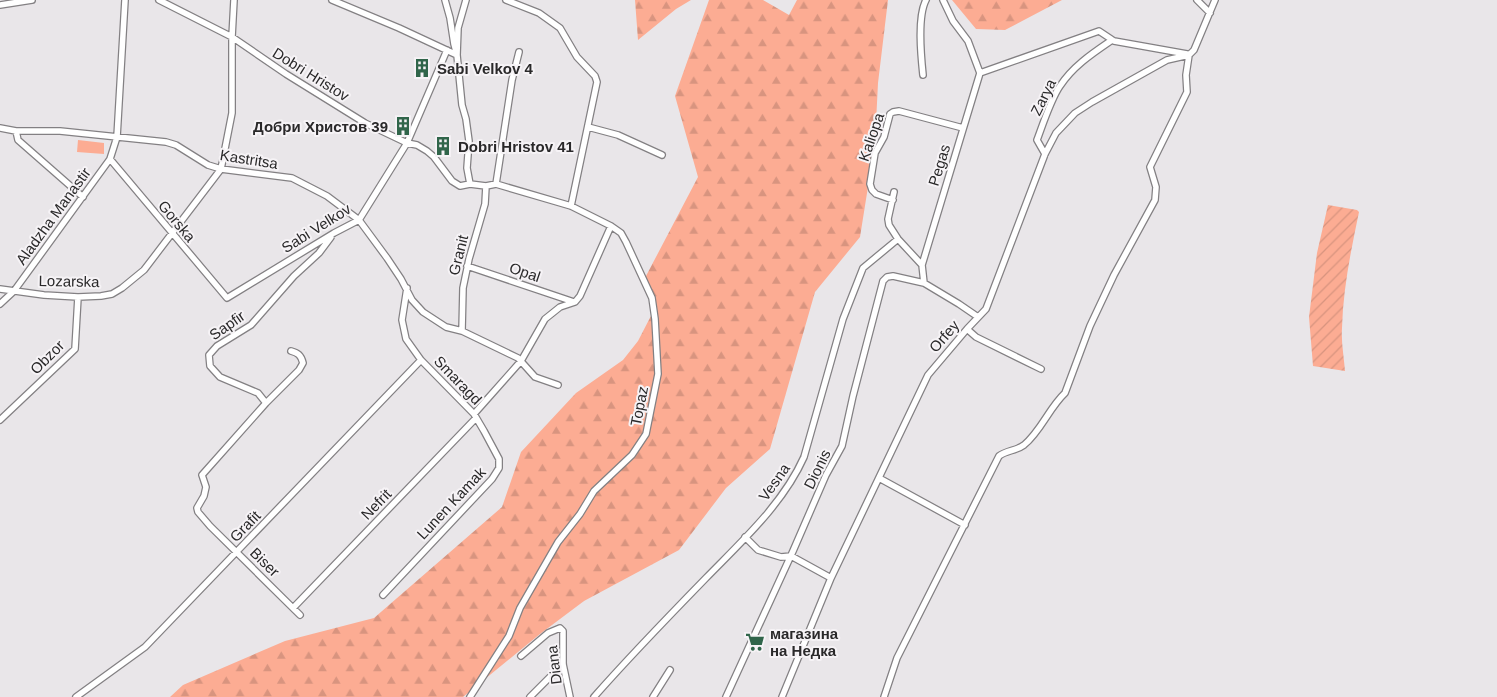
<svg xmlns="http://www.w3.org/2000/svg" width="1497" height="697" font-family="Arial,sans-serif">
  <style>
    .forest { fill: url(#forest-firs) }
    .park { fill: #fcac93 }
    .garden { fill: url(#garden-furrows) }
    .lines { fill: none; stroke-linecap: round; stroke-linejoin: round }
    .minor-casing { stroke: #838083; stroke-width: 8 }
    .minor { stroke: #fff; stroke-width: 5.5 }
    .labels { text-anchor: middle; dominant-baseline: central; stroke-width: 4; stroke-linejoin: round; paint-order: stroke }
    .poi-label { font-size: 15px; font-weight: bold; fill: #2a292a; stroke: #f6f3f6; text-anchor: start }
    .street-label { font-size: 15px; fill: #2a292a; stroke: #f6f3f6 }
  </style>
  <defs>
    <pattern id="forest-firs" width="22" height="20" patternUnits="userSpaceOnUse" patternTransform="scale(1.25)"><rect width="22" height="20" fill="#fcac93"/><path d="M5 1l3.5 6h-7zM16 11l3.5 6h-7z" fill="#d8947f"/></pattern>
    <pattern id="garden-furrows" width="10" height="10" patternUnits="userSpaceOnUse" patternTransform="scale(1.25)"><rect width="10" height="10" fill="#fcac93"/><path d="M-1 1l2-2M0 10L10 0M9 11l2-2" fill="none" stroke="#d8947f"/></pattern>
  </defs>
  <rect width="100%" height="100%" fill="#e9e6e9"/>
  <!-- forest -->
  <path class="forest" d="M635,0H691L676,9L638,40Z
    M709,0H763L789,15L797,0H888L878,83L875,143L860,237L815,292L770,449L726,488L679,550L584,601L540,634L463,697H170L183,685L285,641L374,618L502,507L521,452L576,393L623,360L638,341L654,310L647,289L646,276L698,177L675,96Z
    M952,0H1062L1005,30L976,29Z"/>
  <!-- park -->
  <path class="park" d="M78,140L104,143V154L77,152Z"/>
  <!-- garden -->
  <path class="garden" d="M1328,205L1357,210L1359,212C1351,250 1343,289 1342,328C1341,342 1344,357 1345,371L1313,366L1309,317L1317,253Z"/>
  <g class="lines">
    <!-- minor casing -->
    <g class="minor-casing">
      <path id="minor" d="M159,0L232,37L286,74L365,123L407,143L417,145L427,151L434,157L452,181L460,186L470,184L486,186L496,184L571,206L611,226L621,233L626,242L652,298L655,319L658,374L646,434L632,455L594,491L580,514L558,542L520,608L509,636L470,697
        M332,0L399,28L457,55L458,28L466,0
        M445,0L450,18L454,44L457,55L462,105L466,119L469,141L467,168L470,184
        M506,0L539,13L560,28L577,57L595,76L597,82L571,206
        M943,0L953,21L968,41L980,73
        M1197,0L1210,13
        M0,5L32,0
        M1189,55L1194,50L1215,0
        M980,73L1099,31L1114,41L1187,54
        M923,75C921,56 917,17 926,0
        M588,127L618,135L662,155
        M0,128L16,131H60L166,142L176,145L208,165L221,169L292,178L327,196L359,220L387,258L401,279L412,300L423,312L446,327L462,331L518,358L535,377L558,385
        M16,131L18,140L83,197
        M1045,154L1037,140C1043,124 1051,99 1060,86C1073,66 1093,53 1112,40
        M110,159L227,298L334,233L359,220L407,143L447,50
        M496,184L512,80L519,52
        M894,192L888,219L889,225L898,239L922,265L924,283L959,304L978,317
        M893,200L876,194L872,190L870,184L875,153L884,137L890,114L893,112L899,111L963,128
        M922,265L980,73
        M467,266L574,302
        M0,289L44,295L78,297L101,296L112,294L122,288L144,270L221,169L232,113V37L234,0
        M0,304L14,291L110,159L117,137L125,0
        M967,329L976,337L1041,369
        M462,331L463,288L469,259L485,204L486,186
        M291,351C298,353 301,355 303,363L299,370L266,403L202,475L206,487L204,496L197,508L198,512L210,526L300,615
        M266,403L258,393L220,377L210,366L209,355L217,346L251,325L294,276L319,253L331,237
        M474,414L521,361L545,319L560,307L575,302L580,296L611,226
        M0,420L75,349L78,297
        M879,478L965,525
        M745,537L758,550L781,557L791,556L831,578
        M383,595L492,479L499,468V459L484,431L474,414L421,360L406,339L402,320L407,288
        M294,607L476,418
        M521,656L548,633L560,628L563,631V664L570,697
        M76,697L145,647L421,360
        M530,697L563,664
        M594,697C630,656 668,617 706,578C742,541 783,504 804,457L843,319L863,268L898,239
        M653,697L670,670
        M726,697L793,551L826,475L842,446L853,396L883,281L887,277L893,276L924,283
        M782,697L831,578L928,375L967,329L986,309L1045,154L1056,133L1075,113L1092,102L1167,60L1189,55
        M884,697L897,658L999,456C1007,450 1016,451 1024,445C1041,431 1049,408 1065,393L1090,326L1114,275L1155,200L1156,187L1150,167L1187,92L1186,75L1189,55"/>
    </g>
    <!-- minor -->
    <use href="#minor" class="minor"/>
  </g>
  <!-- icons -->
  <defs>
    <g id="building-bare" transform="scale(1.5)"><path d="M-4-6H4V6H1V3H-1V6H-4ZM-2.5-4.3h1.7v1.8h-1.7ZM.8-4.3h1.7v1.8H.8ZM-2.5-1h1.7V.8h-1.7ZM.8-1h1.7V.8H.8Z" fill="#30654a" stroke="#f6f3f6" stroke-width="2.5" paint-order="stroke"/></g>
    <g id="supermarket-bare" transform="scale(1.5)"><path d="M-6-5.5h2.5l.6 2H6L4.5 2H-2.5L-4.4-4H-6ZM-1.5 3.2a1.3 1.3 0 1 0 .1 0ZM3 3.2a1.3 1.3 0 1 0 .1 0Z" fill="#30654a" stroke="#f6f3f6" stroke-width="2.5" paint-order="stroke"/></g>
  </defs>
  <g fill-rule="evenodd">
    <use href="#building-bare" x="422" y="68"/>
    <use href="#building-bare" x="403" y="126"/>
    <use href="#building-bare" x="443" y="146"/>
    <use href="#supermarket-bare" x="755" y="642"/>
  </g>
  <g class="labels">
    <!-- poi labels -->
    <g class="poi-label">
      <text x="437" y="68">Sabi Velkov 4</text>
      <text x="388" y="126" text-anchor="end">Добри Христов 39</text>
      <text x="458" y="146">Dobri Hristov 41</text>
      <text x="770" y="633">магазина<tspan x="770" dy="17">на Недка</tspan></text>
    </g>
    <!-- street labels -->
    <g class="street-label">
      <text transform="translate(311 74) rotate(32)">Dobri Hristov</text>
      <text transform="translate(1043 97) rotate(-64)">Zarya</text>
      <text transform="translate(871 137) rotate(-71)">Kaliopa</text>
      <text transform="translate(249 159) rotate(9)">Kastritsa</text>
      <text transform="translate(939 165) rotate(-73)">Pegas</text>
      <text transform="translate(53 216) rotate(-54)">Aladzha Manastir</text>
      <text transform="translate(177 221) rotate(50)">Gorska</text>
      <text transform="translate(316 228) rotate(-32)">Sabi Velkov</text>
      <text transform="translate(458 255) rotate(-76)">Granit</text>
      <text transform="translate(525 272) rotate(19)">Opal</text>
      <text transform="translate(69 281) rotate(1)">Lozarska</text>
      <text transform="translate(227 325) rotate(-35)">Sapfir</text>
      <text transform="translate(944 336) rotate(-49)">Orfey</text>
      <text transform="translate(47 357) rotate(-45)">Obzor</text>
      <text transform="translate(458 380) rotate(46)">Smaragd</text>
      <text transform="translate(639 406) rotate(-79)">Topaz</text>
      <text transform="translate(817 469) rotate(-64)">Dionis</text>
      <text transform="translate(774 482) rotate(-55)">Vesna</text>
      <text transform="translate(451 503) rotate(-47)">Lunen Kamak</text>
      <text transform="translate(376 504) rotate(-46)">Nefrit</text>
      <text transform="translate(245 526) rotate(-46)">Grafit</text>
      <text transform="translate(265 562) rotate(44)">Biser</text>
      <text transform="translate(554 665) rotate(-97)">Diana</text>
    </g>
  </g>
</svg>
